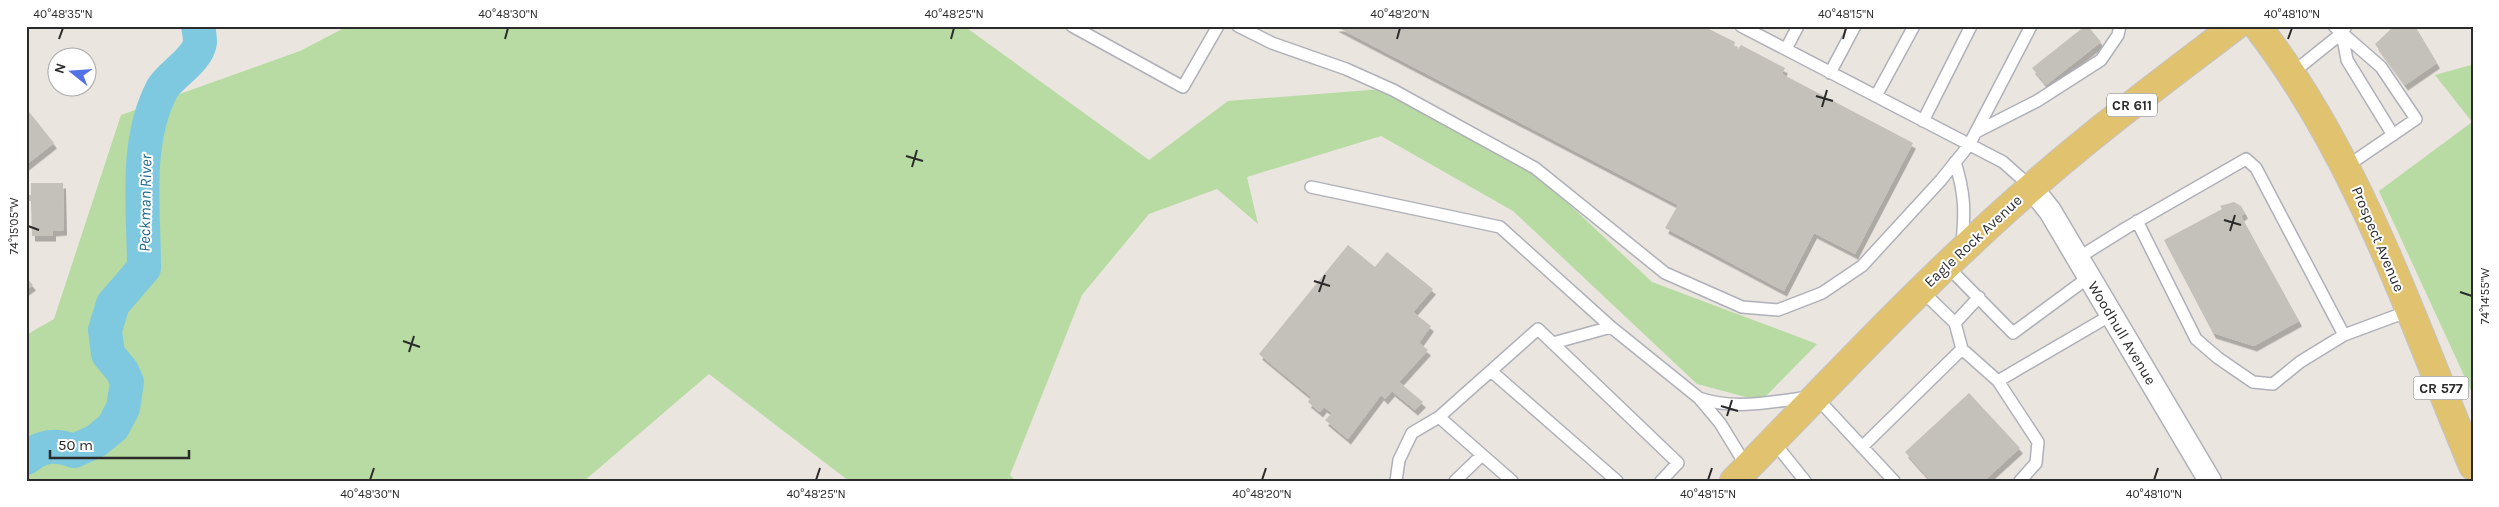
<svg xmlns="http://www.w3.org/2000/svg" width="2499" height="507" font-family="Karla,sans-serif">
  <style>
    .green { fill: #b7dba2 }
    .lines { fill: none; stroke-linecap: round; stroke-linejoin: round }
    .river { stroke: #7ec9e0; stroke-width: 34 }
    .building { fill: #c4c0ba; filter: url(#shadow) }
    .service-casing { stroke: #afb1ba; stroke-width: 14 }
    .minor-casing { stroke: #afb1ba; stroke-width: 25 }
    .primary-casing { stroke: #c4c4c4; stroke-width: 30 }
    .service { stroke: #fff; stroke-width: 11 }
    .minor { stroke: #fff; stroke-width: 22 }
    .primary { stroke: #e0c26f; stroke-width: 28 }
    .ticks { fill: none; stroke: #2b2b2b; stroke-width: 2 }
    .labels { text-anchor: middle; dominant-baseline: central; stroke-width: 4; stroke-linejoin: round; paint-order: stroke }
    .shield { fill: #fff; stroke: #6b6b6b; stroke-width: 1 }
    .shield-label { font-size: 14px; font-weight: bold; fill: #2b2b2b }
    .street-label { font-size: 15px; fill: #2b2b2b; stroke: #fff }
    .water-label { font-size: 16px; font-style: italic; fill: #1d698c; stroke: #fff }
    .neatline { fill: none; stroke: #2b2b2b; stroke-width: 2 }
    .ticks-label { font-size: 12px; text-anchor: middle; fill: #2b2b2b }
  </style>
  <defs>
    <filter id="shadow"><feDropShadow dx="3" dy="5.5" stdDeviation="0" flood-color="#0004"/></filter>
  </defs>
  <rect width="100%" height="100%" fill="#ebe5df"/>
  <!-- green -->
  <path class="green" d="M348,26H964L1149,160L1228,101L1383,89L1527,165L1652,282L1817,344L1761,401L1697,384L1513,211L1381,136L1247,177L1258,224L1217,189L1149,214L1082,295L1010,475L1016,481H849L709,374L584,481H26V335L54,319L121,115L300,51Z
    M2471,65L2473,67V395L2379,191L2472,122L2435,75Z"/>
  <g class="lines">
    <!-- river -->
    <path class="river" d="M26,458C43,445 55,444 74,451L96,441L113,427L123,408L127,382L122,371L108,354L105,330L113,304L144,268C144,209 134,143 162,89C170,75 198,60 200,42C200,37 199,31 198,26"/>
  </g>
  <!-- building -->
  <path class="building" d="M1335,26H1703L1735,42L1734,46L1738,49L1741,45L1785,68L1782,74L1913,143L1855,254L1814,233L1784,291L1665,228L1678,205Z
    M2085,26H2088L2101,42L2046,85L2032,68Z
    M2394,26H2415L2437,63L2405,85L2375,44Z
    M26,108L54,143L26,165Z
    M31,183H63L64,230L53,231V236H32L31,201H28V195H31Z
    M2234,202L2241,206L2245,213L2241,216L2299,321L2254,346L2213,333L2164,240L2222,209L2220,206Z
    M1348,245L1375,267L1387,252L1433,289L1413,312L1431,326L1419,343L1428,350L1399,382L1423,402L1415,410L1392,391L1385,399L1381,395L1348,439L1325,420L1332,413L1324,407L1320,412L1308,402L1311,397L1259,354Z
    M26,277L33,285L26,290Z
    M1969,393L2020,448L1984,481H1931L1905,452Z"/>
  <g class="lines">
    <!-- service casing -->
    <g class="service-casing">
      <path id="service" d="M1072,26L1183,87L1218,26
        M1238,26L1272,43L1346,69L1393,90L1535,168L1665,273L1742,307L1778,310L1822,293L1862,266L1941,180L1969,145L2031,26
        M1741,26L2003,162L2031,187
        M2334,26L2342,33L2347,60L2393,135
        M2346,26L2342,33L2381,67L2416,119L2347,166
        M1786,49L1798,26
        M1830,73L1855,26
        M2291,74L2342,33
        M1876,96L1914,26
        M1923,121L1971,26
        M1976,132L2037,101L2101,60L2118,35L2120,26
        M1955,162C1965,194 1965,211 1962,244
        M1311,187L1500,227L1611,327
        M2137,221L2196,339L2218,358L2253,382L2273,384L2300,362L2344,335L2409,311
        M2078,258L2126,228L2246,159L2256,168L2344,335
        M1947,266L2013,333L2089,277
        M1955,323L1979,297
        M1553,343L1611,327L1699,398L1720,423L1747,467
        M1962,349L1998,381L2038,442L2036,463L2020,481
        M1491,371L1617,481
        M1998,381L2111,315
        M1699,398C1736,411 1777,401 1815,396L1894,481
        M1773,441L1805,481
        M1862,447L1962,349L1955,323L1921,290
        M1396,481L1399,460L1412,433L1439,417
        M1455,481L1482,455
        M1512,481L1439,417L1538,329L1678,463L1661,481"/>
    </g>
    <!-- minor casing -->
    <g class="minor-casing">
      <path id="minor" d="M2031,187L2050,211L2210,481"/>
    </g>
    <!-- primary casing -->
    <g class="primary-casing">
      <path id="primary" d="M2257,26C2358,156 2410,316 2473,466
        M1734,481C1832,381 1927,278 2033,186C2098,129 2167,78 2235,26"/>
    </g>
    <!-- service -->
    <use href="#service" class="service"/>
    <!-- minor -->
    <use href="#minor" class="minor"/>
    <!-- primary -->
    <use href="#primary" class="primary"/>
  </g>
  <!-- ticks -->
  <path class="ticks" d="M59,39L63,28M505,39L508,28M951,39L954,28M1397,39L1400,28M1843,39L1846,28M2288,39L2292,28M1816,96L1833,101M1822,107L1827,90M906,156L923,161M912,167L917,150M2224,220L2241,225M28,226L39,230M2230,231L2235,215M1314,281L1330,286M1319,292L1325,275M2460,292L2472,296M403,341L420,347M409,352L414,336M1721,406L1738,411M1727,416L1732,400M370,480L374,468M816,480L820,468M1262,480L1266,468M1708,480L1712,468M2154,480L2158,468"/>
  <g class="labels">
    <!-- shield labels -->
    <g class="shield">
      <rect x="2107" y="93.5" width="50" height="23" rx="4"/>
      <rect x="2413.5" y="376.5" width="55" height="23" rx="4"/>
    </g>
    <g class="shield-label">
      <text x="2132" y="105">CR 611</text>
      <text x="2441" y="388">CR 577</text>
    </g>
    <!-- street labels -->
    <g class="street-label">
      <text transform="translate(2378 239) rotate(67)">Prospect Avenue</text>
      <text transform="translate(1973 241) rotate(-43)">Eagle Rock Avenue</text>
      <text transform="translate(2122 333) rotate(59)">Woodhull Avenue</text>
    </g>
    <!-- water labels -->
    <g class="water-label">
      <text transform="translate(145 203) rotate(-89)">Peckman River</text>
    </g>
  </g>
  <!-- border -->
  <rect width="2499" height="507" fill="none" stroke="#ffffff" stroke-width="55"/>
  <!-- north arrow -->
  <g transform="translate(72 72) rotate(287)"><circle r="24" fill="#ffffff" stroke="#aaaaaa"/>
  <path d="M0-4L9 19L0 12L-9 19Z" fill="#5272e5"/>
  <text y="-8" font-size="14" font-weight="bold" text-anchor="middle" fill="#2b2b2b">N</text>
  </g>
  <!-- scale -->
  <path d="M50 450v8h139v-8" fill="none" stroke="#2b2b2b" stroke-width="2.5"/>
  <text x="58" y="450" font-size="15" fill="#2b2b2b" stroke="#ffffff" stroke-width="4" paint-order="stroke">50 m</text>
  <rect x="28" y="28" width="2444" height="452" class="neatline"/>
  <g class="ticks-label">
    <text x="63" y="18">40°48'35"N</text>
    <text x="508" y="18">40°48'30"N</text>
    <text x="954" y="18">40°48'25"N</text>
    <text x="1400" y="18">40°48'20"N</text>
    <text x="1846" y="18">40°48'15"N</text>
    <text x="2292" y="18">40°48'10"N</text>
    <text transform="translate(14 226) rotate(-90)" y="4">74°15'05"W</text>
    <text transform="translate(2485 296) rotate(-90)" y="4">74°14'55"W</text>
    <text x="370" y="498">40°48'30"N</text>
    <text x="816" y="498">40°48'25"N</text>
    <text x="1262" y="498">40°48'20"N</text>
    <text x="1708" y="498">40°48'15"N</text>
    <text x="2154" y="498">40°48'10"N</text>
  </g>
</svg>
